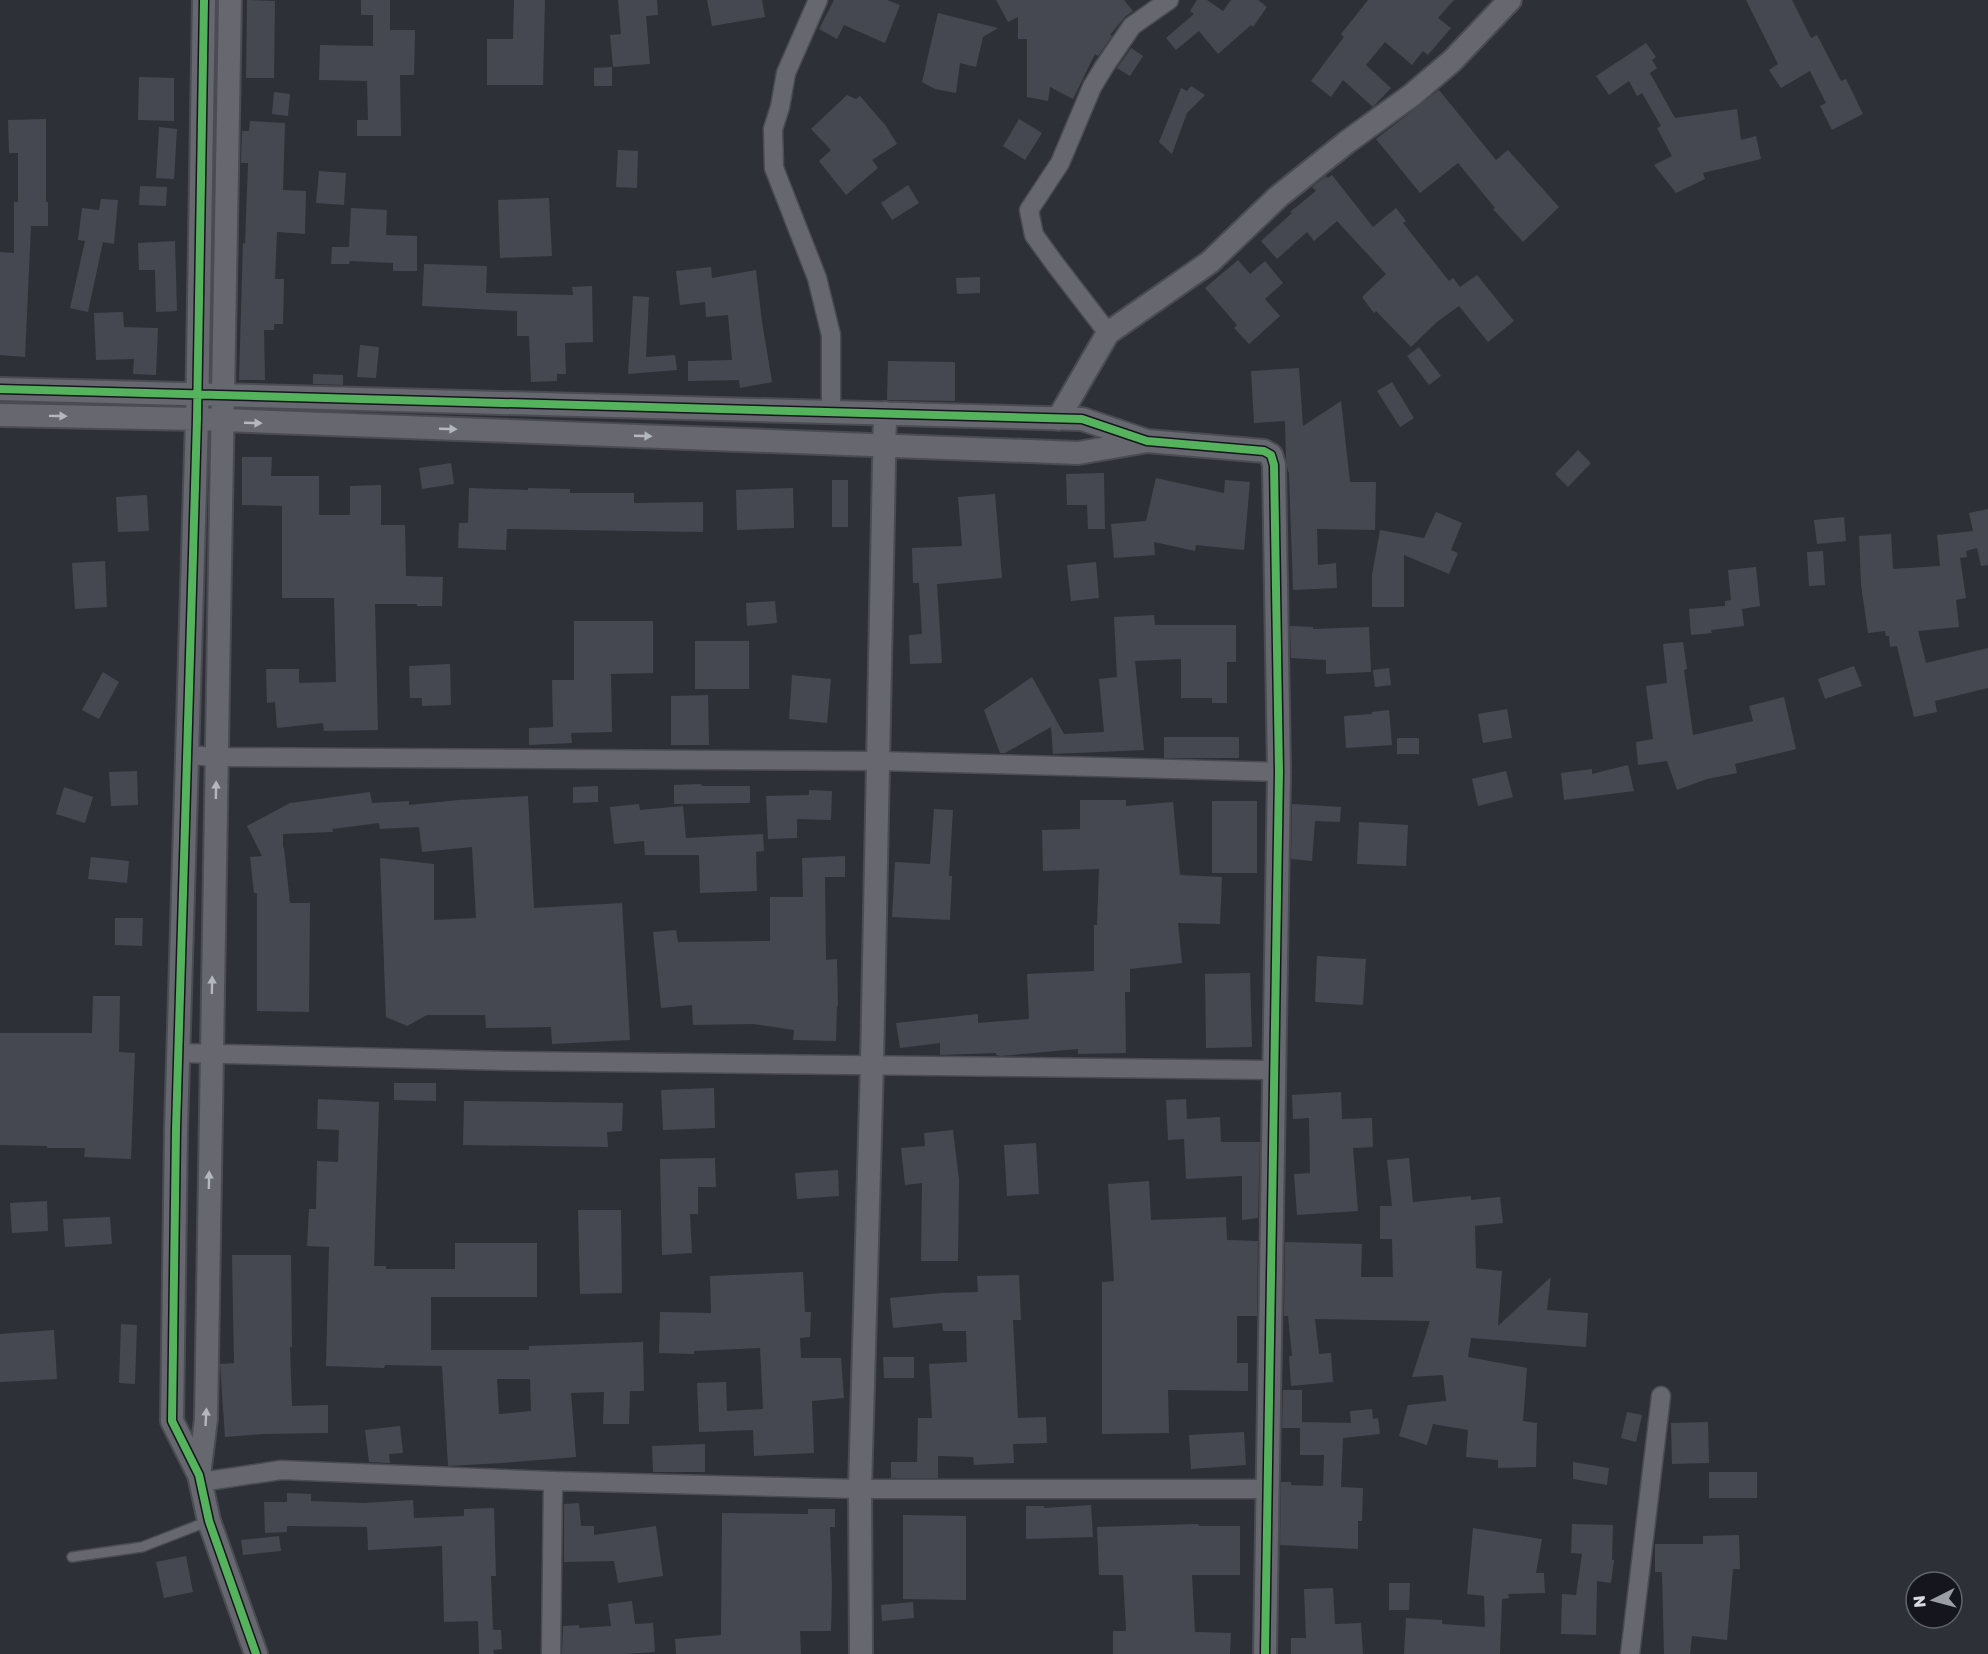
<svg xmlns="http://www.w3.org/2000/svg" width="1988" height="1654" font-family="'Golos Text',sans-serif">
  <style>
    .building { fill: #464851; fill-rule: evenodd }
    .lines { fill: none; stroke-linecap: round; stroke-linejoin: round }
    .service-casing { stroke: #4a4b53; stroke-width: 12 }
    .minor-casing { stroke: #4a4b53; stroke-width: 21 }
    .tertiary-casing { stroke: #4a4b53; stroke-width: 26 }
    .service { stroke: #67686f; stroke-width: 9 }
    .minor { stroke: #67686f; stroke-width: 18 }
    .tertiary { stroke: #67686f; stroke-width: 22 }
    .cycleway-casing { stroke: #15161d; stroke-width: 11 }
    .cycleway { stroke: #56b35d; stroke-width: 8 }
    .oneway { fill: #b5b7c0 }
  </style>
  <rect width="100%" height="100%" fill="#2e3038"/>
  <!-- building -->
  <path class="building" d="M247,0L275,1L274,78H246Z
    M361,0H390V30H415L414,75H400L401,136H357V120H368L367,81L319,80L320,45L373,46V15H361Z
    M514,0H545L543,85H487V39H513Z
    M618,0H657L658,15L646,16L650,64L613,67L610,35L621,34Z
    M707,0H762L765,17L712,26Z
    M834,0H887L900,5L885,43L844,25L837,39L819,29Z
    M996,0H1124L1133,11L1125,17L1110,35L1112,36L1098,56L1095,54L1073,99L1050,87L1048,101L1027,97V39H1018V17L1008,22Z
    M1197,0H1207L1223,11L1231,0H1258L1267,7L1253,27L1251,25L1218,54L1199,31L1176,50L1166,38L1194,14L1190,11Z
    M1368,0H1454L1438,18L1451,28L1428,55L1423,51L1412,65L1385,42L1366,65L1391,88L1373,107L1343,80L1331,97L1311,81L1344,37L1341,34Z
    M1746,0H1792L1811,38L1817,35L1841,81L1846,79L1863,114L1832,130L1820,106L1826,103L1810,71L1781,88L1769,70L1778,64Z
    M938,13L998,28L983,37L976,67L960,63L956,93L935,89L922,82Z
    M1646,43L1656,57L1652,60L1657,68L1650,73L1675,118L1737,109L1741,140L1756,136L1761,159L1703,173L1705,179L1676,193L1654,165L1672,156L1657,128L1661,126L1642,93L1637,96L1629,81L1609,95L1596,76Z
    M1131,48L1143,56L1130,76L1117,68Z
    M612,67V86H594V68Z
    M139,77L174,78V121L138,120Z
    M1191,86L1205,95L1187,113L1172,154L1159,142L1181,88L1187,91Z
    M1439,90L1496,160L1508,150L1559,207L1523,242L1493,209L1495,208L1458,163L1420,193L1376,139Z
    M274,92L290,94L288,116L272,114Z
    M847,95L856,99L860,96L886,126L897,144L872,160L878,168L846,195L819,161L831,150L811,129Z
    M46,119V202H48V226H31L25,357L0,355V252L14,253V202H18V153H9L8,120Z
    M1019,119L1042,133L1025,160L1003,146Z
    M250,121L285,123L283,190L306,191L305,234L277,232L275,279H284L283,324H274V330H264L265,380H239L243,243L245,244L248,163H241L242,131H249Z
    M159,127L177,129L174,179L156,178Z
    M618,150L638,151L637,188L616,187Z
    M319,171L346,173L344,205L316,203Z
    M1332,175L1373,227L1396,208L1406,221L1403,223L1449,281L1453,278L1460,287L1477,275L1514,321L1488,342L1459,306L1437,322L1411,347L1376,311L1374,313L1362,297L1386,274L1337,221L1314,241L1307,232L1277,259L1261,241L1292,213L1290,212L1316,191L1312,187L1326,176L1328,178Z
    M908,185L919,203L892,220L881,203Z
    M140,186L167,187L166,206L139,205Z
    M549,198L552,256L500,258L498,200Z
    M101,199L118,200L114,244L103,242L88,312L70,308L85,241L78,240L82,208L99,210Z
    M351,208L387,210L386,235L417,236V271H393V263L350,261L349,264H331L332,247H349Z
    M175,241L177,311L156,312L155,270H139L138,243Z
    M1238,260L1250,274L1265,261L1283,283L1265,299L1280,316L1249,344L1234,328L1237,325L1205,288Z
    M424,264L487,266L486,293L573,295L572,287L592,286L593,342L565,343L566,374H557V381L531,382L529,336H517V311L422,306Z
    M711,267L712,278L756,270L762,322L772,382L740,388L739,380L688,381V361L732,360L728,315L706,317L705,302L680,305L676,271Z
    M980,277V293L957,294L956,278Z
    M633,296L649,297L646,357L675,355L677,370L628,374Z
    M123,312L124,327L158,328L156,375L133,374L134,359L96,360L94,313Z
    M360,345L379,347L376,378L357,377Z
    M1419,347L1441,376L1429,385L1407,356Z
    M888,361L955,362V401L887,400Z
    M1299,368L1303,426L1341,401L1350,482H1376L1375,530L1317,529L1318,565L1336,563L1337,588L1293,590L1289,472H1288L1286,459L1285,421L1254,423L1251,371Z
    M313,374L343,375V385L313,384Z
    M1392,382L1414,418L1400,427L1377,391Z
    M1578,450L1591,463L1568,487L1555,474Z
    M242,457H272L271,476H319V515H350V486L381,485V525H405L406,576L443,577L442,606H417V604H375L378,730L324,731L323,723L277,728L275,702L267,703L266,669H299V683L336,682L334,598H282V506L242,505Z
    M451,463L454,484L422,489L419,468Z
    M1104,473L1105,529H1088L1087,505H1067L1066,474Z
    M1156,478L1224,493L1225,480L1250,482L1244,550L1196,545L1195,551L1154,542L1155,555L1114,558L1111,524L1146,521Z
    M832,480H848V527H832Z
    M469,488L528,490V488L570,489V493H634V503L703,502V532L507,529L506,550L458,548L459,523H468Z
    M793,488L794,528L737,530L736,490Z
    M995,494L1002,578L937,584L942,663L910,664L909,635L922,634L919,583H913L912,548L962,546L958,497Z
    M147,495L149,531L118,532L116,497Z
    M1988,509V565L1981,566L1977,548L1966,551L1967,557L1960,558L1966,598L1956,600L1959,627L1918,631L1926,663L1988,648V688L1935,701L1937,712L1914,717L1897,646L1890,647L1889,636H1886L1885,631L1868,633L1861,585L1859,536L1891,534L1893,569L1940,566L1937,535L1973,531L1969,513Z
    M1436,512L1462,523L1451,550L1458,553L1449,574L1404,555V607H1372V575L1380,530L1424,538Z
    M1844,517L1846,541L1817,544L1814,520Z
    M1823,551L1825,585L1809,586L1807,552Z
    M105,561L107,607L75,609L72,563Z
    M1096,562L1099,598L1071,601L1067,565Z
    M1756,567L1760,606L1742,609L1744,626L1711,630L1712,633L1691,635L1689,609L1725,606V601L1731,600L1728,570Z
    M775,601L777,623L747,626L746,603Z
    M1154,615L1155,625H1236V662H1227V703H1212V698H1181V659L1135,661L1144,750L1053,754L1051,727L1005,753H1000L984,710L1032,677L1064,734L1104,732L1099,679L1117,677L1114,617Z
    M574,621H653V673L611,674L612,732L571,733L572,743L529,745V728L553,727L552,680H574Z
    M1290,626L1313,627V629L1369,627L1371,672L1326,674V660L1291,658Z
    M695,641H749V689H695Z
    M1683,642L1687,669L1684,670L1693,735L1753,721L1749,706L1784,697L1796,749L1735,764L1737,773L1707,779L1677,790L1667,761L1638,765L1636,742L1653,739L1646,686L1667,683L1663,644Z
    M450,664L451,705L422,706V698H410L409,666Z
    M1854,666L1862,686L1825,699L1818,679Z
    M1389,668L1391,685L1375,687L1373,670Z
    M103,672L119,682L99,719L82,710Z
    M792,675L831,679L827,723L789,719Z
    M708,695L709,745H671V696Z
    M1507,709L1512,738L1483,743L1478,714Z
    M1389,710L1392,745L1346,748L1344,716L1372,714V712Z
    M1164,737H1239V758H1164Z
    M1397,738H1419V754H1397Z
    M1628,765L1634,791L1564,800L1561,773L1592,769V774Z
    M137,771L138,805L111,806L109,772Z
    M1506,771L1513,797L1478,806L1472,779Z
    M701,784L702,786H750V803L674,804V785Z
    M598,786V802L573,803V787Z
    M64,787L93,797L85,823L56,814Z
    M809,790L832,791L831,820L797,819V838L768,839L766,796L809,795Z
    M370,792L372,803L409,801V805L459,800L528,796L534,908L622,903L630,1040L552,1044L551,1027L486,1028L485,1015H427L407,1026L386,1017L380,858L434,864V920L476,918L472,847L422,852L419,827L380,829L379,823L332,829L333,832L283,834V847L284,848L290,903H310L309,1012L257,1011V893H254L250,857L262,856L247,826L290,803Z
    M1080,800H1126V806L1173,802L1180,875L1222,877L1220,924L1178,923L1182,963L1130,969V992H1125L1126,1053L1078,1054V1049L1000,1056L996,1055V1053L940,1055V1043L900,1048L896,1023L978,1014V1023L1029,1019L1027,974L1094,971V925H1097L1099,869L1043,871L1042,830L1080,829Z
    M1212,801H1257V873H1212Z
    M639,804L640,810L683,806L686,838L763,834L764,851L756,852L757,891L700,893L699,855H645L644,841L614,844L610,807Z
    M1292,804L1341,807L1340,822L1315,821L1312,861L1291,859Z
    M934,809L953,810L949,876H952L950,920L892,917L895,862L930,864Z
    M1359,822L1408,825L1406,866L1357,864Z
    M845,856V877H825L826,960L837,959L838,1006H837L836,1041L793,1040L794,1030L753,1024L693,1025L692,1005L661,1008L653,932L676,930L678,942L770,941V897H803L802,858Z
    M91,857L129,861L127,883L88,879Z
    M115,918H143L142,946L115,945Z
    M1317,956L1366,959L1363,1005L1315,1002Z
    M1250,973L1252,1047L1206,1048L1205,974Z
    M93,996H120L119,1052L135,1053L131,1159L84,1157L85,1148H47V1146L0,1145V1033H92Z
    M394,1083H436V1101L394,1100Z
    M714,1088L715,1128L663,1130L661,1090Z
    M1341,1092L1342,1119L1372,1118L1373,1147L1353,1148L1358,1211L1297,1215L1294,1174L1310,1173L1309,1118L1293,1119L1292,1095Z
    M318,1099L379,1102L374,1266H386V1269H455V1243H537V1297H431V1350H529V1346L643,1342L644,1391H630L629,1424H603L604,1392L571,1393L576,1457L502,1463L448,1466L442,1366L385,1365L384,1368L326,1366L329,1247L307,1246L309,1209H316L317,1161L338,1162L339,1130L317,1129ZM497,1379H530L531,1411L499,1414Z
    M1186,1099L1187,1119L1220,1117L1221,1142H1260L1258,1218L1242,1220V1176L1186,1179L1184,1139L1168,1140L1166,1100Z
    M464,1101L623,1103L622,1131L607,1132L608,1147L463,1145Z
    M953,1130L959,1180L958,1261H921L922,1183L905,1185L901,1148L925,1146L924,1133Z
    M1036,1143L1039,1194L1007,1196L1004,1145Z
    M715,1158L716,1187H698V1214H690L692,1253L662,1255L660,1159Z
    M1409,1158L1413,1202L1471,1196V1200L1500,1197L1503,1223L1475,1226L1476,1268L1502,1271L1498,1326L1551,1277L1547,1310L1588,1313L1586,1347L1471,1338L1468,1357L1527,1368L1523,1421L1537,1423L1536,1467L1498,1468V1460L1466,1457L1468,1430L1433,1424L1427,1445L1399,1436L1408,1405L1446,1401L1443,1375L1412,1377L1430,1321L1315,1319L1319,1354L1331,1353L1333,1382L1291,1386L1289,1356H1292L1288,1316H1284L1285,1242L1362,1244L1361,1277H1393L1392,1239H1380V1206H1392L1387,1160Z
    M838,1170L839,1196L797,1199L795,1173Z
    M1149,1181L1151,1220L1226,1217L1227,1240L1258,1241L1257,1316H1237V1363H1248V1391L1168,1390L1169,1433L1102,1434V1282L1114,1281L1108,1184Z
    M47,1201L48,1231L12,1233L10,1203Z
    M578,1210H621L622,1293L580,1294Z
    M110,1217L112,1244L65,1247L63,1219Z
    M232,1255H291L292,1347H290L292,1406L328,1405V1433L264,1434L225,1437L220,1364L234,1363Z
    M803,1272L805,1312H811L810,1337L800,1338L801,1358H841L844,1398L812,1401L814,1453L754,1456L753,1430L699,1432L697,1383L726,1382L727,1411L763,1409L760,1348L694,1351V1354L659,1353L660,1312L711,1313L710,1276Z
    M1019,1275L1021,1320H1013L1018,1418L1046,1417L1047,1443L1013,1444L1014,1463L974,1465L973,1457L938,1456V1478H891V1462H917L918,1418H932L929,1364L967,1362L966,1331H943L942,1323L893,1328L890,1298L941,1293L978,1292L977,1276Z
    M121,1324L137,1325L135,1384L119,1383Z
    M54,1330L57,1379L0,1382V1334Z
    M883,1357H914V1378H884Z
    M1283,1390H1302V1422L1351,1423L1350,1411L1372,1409L1373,1419L1378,1418L1380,1434L1343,1438L1341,1487L1363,1488L1362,1521H1358V1549L1280,1545L1281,1482H1291V1485L1323,1486L1324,1455H1300V1428H1282Z
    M1627,1412L1642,1415L1636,1442L1621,1438Z
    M1708,1422L1709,1463L1672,1464L1671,1423Z
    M400,1426L403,1453L389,1454L390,1463L369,1462L365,1430Z
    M1244,1432L1246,1465L1191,1469L1189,1435Z
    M705,1444V1472H653L652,1446Z
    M1573,1462L1609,1468L1607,1485L1573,1479Z
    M1709,1472H1757V1498H1709Z
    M287,1493L311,1494V1501L364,1503L413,1500L414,1518L464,1516V1509L494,1508L496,1576H491L493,1630H501L502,1649L493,1650L494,1654H479L478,1621L444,1622L442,1546L368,1550L367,1527L287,1526V1532L265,1533L264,1502H287Z
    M579,1503L581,1526H594V1535L656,1526L663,1576L618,1583L614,1561L564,1562V1504Z
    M1091,1505L1093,1537L1026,1539V1506H1044V1508Z
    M808,1509H835V1527H830L832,1589L831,1631H800L801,1654H676L675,1639L721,1635L722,1513L808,1514Z
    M903,1515L966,1516V1600L903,1599Z
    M1198,1524L1199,1526H1240V1575H1192L1195,1632L1231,1633L1230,1654H1113V1631H1126L1123,1575H1099L1097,1527Z
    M1572,1524L1613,1525L1612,1560H1614L1611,1583L1597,1581L1596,1635L1561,1634L1562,1594L1576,1595L1582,1554L1571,1553Z
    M1473,1528L1542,1539L1536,1573H1544L1545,1593L1508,1594L1509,1598L1502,1599L1500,1654H1404L1406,1618L1442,1620V1624L1485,1627L1484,1596L1467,1594Z
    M1739,1535L1740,1569H1733L1727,1640L1692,1636L1690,1654H1664L1662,1572H1655V1544H1703V1536Z
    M279,1536L281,1551L243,1555L241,1540Z
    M186,1556L193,1592L164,1598L156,1562Z
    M1389,1583H1410L1409,1610H1389Z
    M1333,1588L1335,1624L1361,1623L1363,1654H1291V1638H1306L1304,1589Z
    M632,1601L635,1624L653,1623L655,1652L625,1654H562L563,1626L579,1625V1628L611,1626L608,1604Z
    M913,1602L914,1618L882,1621L881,1605Z"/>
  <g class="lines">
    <!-- service casing -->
    <g class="service-casing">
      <path id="service" d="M72,1557L142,1547L209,1521"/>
    </g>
    <!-- minor casing -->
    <g class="minor-casing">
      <path id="minor" d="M818,0L786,73L780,107L773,129L774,168L817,278L831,335V411
        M1108,333L1055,264L1034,235L1029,210L1060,163L1092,87L1104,67L1132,26L1169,0
        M188,755L216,757L877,761L1279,772
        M179,1053L512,1061L1274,1070
        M201,1482L281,1470L553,1481L860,1489H1268
        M551,1654L553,1481
        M1630,1654L1661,1396"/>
    </g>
    <!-- tertiary casing -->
    <g class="tertiary-casing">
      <path id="tertiary" d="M204,0L197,419L176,1129L172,1421L199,1475L209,1521L256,1654
        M0,389L1082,419L1147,441L1264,451L1271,455L1274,465L1279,772L1265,1654
        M0,415L197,419L1078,453L1142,442
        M1058,419L1108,333L1210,262L1279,196L1347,142L1412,95L1452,61L1510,0
        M199,1475L206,1419C211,946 223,473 230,0
        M861,1654L860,1489L872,1064L885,413"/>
    </g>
    <!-- service -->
    <use href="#service" class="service"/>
    <!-- minor -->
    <use href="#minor" class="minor"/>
    <!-- tertiary -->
    <use href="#tertiary" class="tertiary"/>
    <!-- cycleway casing -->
    <g class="cycleway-casing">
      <path id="cycleway" d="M204,0L197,419L176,1129L172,1421L199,1475L209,1521L256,1654
        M0,389L1082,419L1147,441L1264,451L1271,455L1274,465L1279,772L1265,1654"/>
    </g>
    <!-- cycleway -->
    <use href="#cycleway" class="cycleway"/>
  </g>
  <!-- one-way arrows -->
  <defs><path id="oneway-solid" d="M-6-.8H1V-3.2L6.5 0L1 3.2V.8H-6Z" transform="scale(1.5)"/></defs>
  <g class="oneway">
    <use href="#oneway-solid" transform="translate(58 416) rotate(1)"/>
    <use href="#oneway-solid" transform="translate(253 423) rotate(2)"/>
    <use href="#oneway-solid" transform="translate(448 429) rotate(2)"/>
    <use href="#oneway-solid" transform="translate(643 436) rotate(2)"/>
    <use href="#oneway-solid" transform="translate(216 790) rotate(-89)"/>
    <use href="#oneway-solid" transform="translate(212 985) rotate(-89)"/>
    <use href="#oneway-solid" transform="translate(209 1180) rotate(-89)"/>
    <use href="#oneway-solid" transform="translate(206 1417) rotate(-87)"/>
  </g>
  <!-- north arrow -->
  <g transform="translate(1934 1600) rotate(264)"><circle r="28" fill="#15161d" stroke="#63646c" stroke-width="1.5"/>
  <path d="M0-4.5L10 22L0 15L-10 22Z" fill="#9c9ea7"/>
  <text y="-9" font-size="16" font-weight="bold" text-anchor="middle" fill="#d7d9e3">N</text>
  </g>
</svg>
